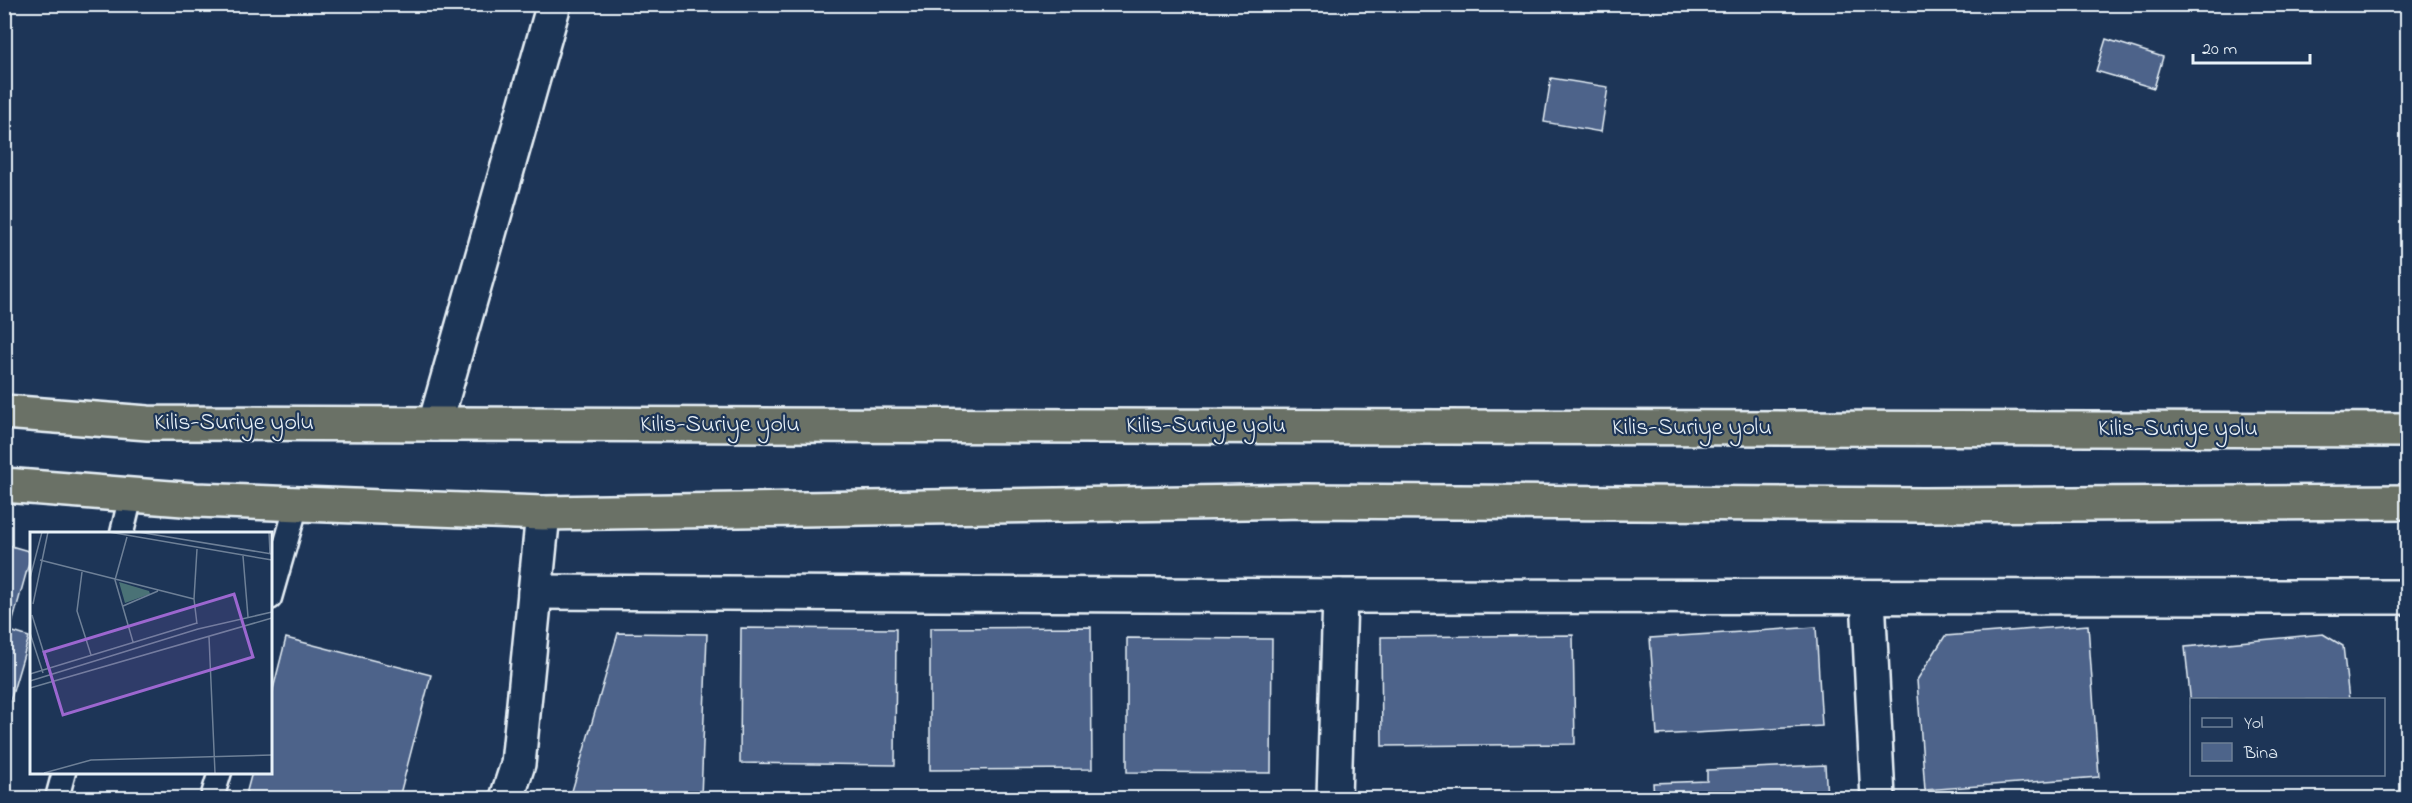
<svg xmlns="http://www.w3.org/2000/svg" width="2412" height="803" font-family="'Indie Flower',sans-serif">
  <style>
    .building { fill: #4d648a; stroke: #e8f1f8; stroke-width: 1.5 }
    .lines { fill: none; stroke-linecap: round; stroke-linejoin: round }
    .service-casing { stroke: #e8f1f8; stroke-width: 27 }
    .minor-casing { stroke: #e8f1f8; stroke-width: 38 }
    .tertiary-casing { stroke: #e8f1f8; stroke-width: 38 }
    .trunk-casing { stroke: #e8f1f8; stroke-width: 38 }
    .service { stroke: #1d3557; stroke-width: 22 }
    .minor { stroke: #1d3557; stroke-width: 33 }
    .tertiary { stroke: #1d3557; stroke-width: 33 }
    .trunk { stroke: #6a7166; stroke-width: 33 }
    .labels { text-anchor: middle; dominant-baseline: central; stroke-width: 4.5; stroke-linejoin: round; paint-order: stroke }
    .street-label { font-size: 24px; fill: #e8f1f8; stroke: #1d3557 }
    .inset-road { fill: none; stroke: #6e8097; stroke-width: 1.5 }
    .view { fill: #9c67d0; fill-opacity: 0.15; stroke: #9c67d0; stroke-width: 3 }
    .inset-edge { fill: none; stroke: #e8f1f8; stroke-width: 3 }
  </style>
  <rect width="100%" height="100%" fill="#1d3557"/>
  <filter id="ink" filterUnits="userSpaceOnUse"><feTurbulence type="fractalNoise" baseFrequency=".0167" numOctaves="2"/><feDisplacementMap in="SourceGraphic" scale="12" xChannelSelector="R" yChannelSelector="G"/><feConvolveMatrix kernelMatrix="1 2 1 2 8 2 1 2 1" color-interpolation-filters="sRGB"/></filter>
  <g filter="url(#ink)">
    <!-- building -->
    <path class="building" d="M2106,39L2163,57L2154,88L2096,71Z
      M1551,78L1608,87L1601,132L1544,122Z
      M4,544L32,552L10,631L29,637L4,722Z
      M2088,625L2099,777L1925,790L1917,680L1945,636Z
      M1091,627L1092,769L930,770V628Z
      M1816,627L1822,726L1657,735L1650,638Z
      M741,628L896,629L895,765L740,763Z
      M618,633L707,634L701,798H570Z
      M2323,634L2343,646L2349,700H2192V715L2185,647Z
      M1573,635L1575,744L1382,746L1381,637Z
      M286,638L431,675L399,798H245L252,772H270V701Z
      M1127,638L1272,639L1271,773L1127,772Z
      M1825,765L1827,798H1654L1653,783L1707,781V770Z
      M1552,797V798H1440Z"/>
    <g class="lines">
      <!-- service casing -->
      <g class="service-casing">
        <path id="service" d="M122,533L131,495
          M270,598L297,504
          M57,798L64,772
          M212,798L220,772"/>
      </g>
      <!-- minor casing -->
      <g class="minor-casing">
        <path id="minor" d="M435,424L554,4
          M1868,597L1878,798
          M507,798L518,764L543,513
          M1334,798L1340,596"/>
      </g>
      <!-- tertiary casing -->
      <g class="tertiary-casing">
        <path id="tertiary" d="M535,592L1340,596L2408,597"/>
      </g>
      <!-- trunk casing -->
      <g class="trunk-casing">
        <path id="trunk" d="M4,412L148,423L2408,430
          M4,485L196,500L543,513L1305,501L1924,505L2408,502"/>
      </g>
      <!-- service -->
      <use href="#service" class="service"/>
      <!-- minor -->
      <use href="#minor" class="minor"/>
      <!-- tertiary -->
      <use href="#tertiary" class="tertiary"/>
      <!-- trunk -->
      <use href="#trunk" class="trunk"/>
    </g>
  </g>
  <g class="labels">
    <!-- street labels -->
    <g class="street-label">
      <text x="234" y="423">Kilis-Suriye yolu</text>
      <text x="720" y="425">Kilis-Suriye yolu</text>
      <text x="1206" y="426">Kilis-Suriye yolu</text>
      <text x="1692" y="428">Kilis-Suriye yolu</text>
      <text x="2178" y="429">Kilis-Suriye yolu</text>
    </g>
  </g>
  <!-- overview -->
  <g transform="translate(30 532)">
    <rect width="242" height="242" fill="#1d3557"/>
    <path d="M89,50L119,59L120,62L95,71Z" fill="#4a7276"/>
    <path class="inset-road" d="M79,0L242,28M108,0L242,22M239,0L240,22M97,5L85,48L103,110M213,24L218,85M10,28L164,67M52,40L47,79L61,123M0,46L12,0M3,72L18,0M93,74L128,59M2,83L19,138M167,92L164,67L167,17M0,101L13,141M179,105L185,241M0,142L167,91M0,149L168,97L242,80M0,156L242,86M14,241L61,228L242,223"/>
    <path class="view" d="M204,62L223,125L33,183L14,120Z"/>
    <rect width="242" height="242" class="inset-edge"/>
  </g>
  <!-- margin -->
  <rect width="2412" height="803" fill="none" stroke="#1d3557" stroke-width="24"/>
  <rect x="12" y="12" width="2388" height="779" fill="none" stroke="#e8f1f8" stroke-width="2" filter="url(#ink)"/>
  <!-- legend -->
  <rect x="2190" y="698" width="195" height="78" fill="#1d3557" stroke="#6e8097" stroke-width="1.5"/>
  <rect x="2202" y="718" width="30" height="9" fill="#1d3557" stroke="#6e8097" stroke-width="1.5"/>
  <text x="2244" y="728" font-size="18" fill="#e8f1f8">Yol</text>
  <rect x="2202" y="743" width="30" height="18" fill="#4d648a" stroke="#6e8097" stroke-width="1.5"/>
  <text x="2244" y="758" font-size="18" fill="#e8f1f8">Bina</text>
  <!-- scale -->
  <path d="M2193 54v9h117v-9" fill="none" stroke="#e8f1f8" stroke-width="3"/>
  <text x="2202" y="54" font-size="18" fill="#e8f1f8" stroke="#1d3557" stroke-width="4.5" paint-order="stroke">20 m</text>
</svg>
